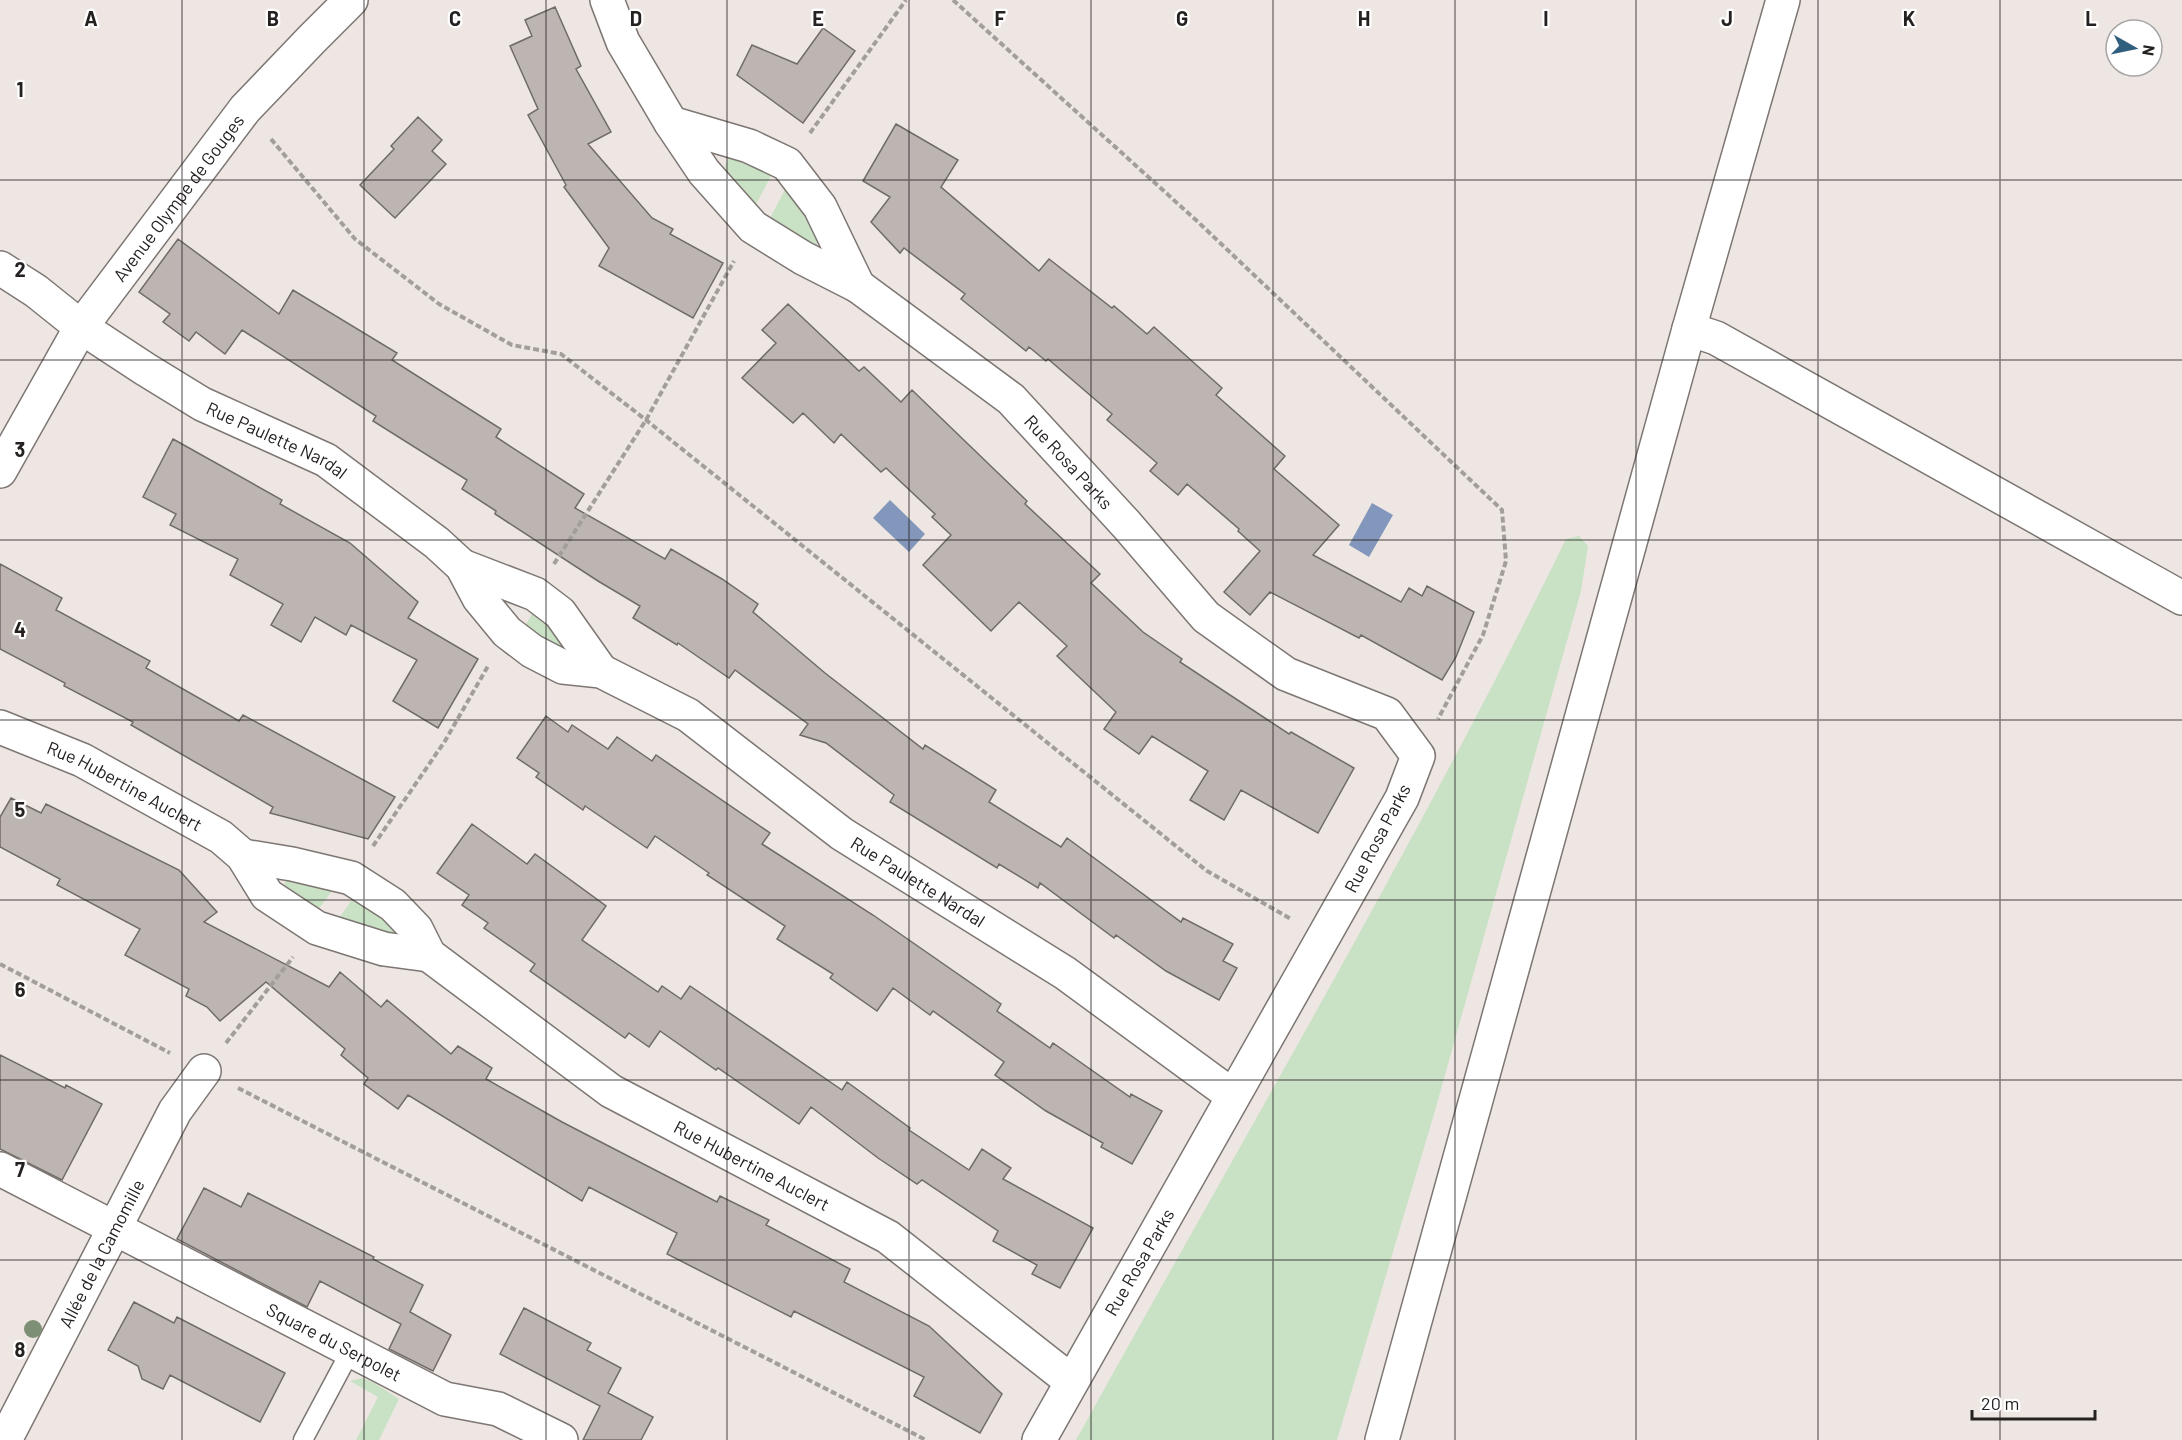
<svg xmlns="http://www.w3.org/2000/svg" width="2182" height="1440" font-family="Barlow,sans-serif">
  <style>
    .green { fill: #c9e1c5 }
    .water { fill: #8297bb }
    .building { fill: #bdb5b1; stroke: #716b67; stroke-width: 1.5 }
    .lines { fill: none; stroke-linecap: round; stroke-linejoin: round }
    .service-casing { stroke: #7d7672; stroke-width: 21 }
    .minor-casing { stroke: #7d7672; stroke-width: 36 }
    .secondary-casing { stroke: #7d7672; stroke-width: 36 }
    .path { stroke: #a49e9b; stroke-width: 4; stroke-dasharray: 6 3; stroke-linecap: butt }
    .service { stroke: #fff; stroke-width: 18 }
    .minor { stroke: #fff; stroke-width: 33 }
    .secondary { stroke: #fff; stroke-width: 33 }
    .tree { fill: #7d9075 }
    .grid { fill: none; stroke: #242120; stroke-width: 1.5; stroke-opacity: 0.55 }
    .labels { text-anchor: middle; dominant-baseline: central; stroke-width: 4.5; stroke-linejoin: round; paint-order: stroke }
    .street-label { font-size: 18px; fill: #242120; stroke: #fff }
    .grid-label { font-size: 20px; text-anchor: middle; font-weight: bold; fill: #242120; stroke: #fff; stroke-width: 4.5; stroke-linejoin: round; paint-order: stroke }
  </style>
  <rect width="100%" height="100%" fill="#eee6e2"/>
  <!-- green -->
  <path class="green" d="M729,157L774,170L752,212L727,175L725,166Z
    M789,182L819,239L817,245L810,249L767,224Z
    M1579,536L1588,546L1581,591L1434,1114L1337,1440H1076C1241,1141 1416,846 1566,539Z
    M536,607L552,619L569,656L522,631Z
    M288,877L337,884L315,914L284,891L285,882Z
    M356,894L400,930L396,936L335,924Z
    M362,1378L374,1383L399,1399L379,1440H356L378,1397L350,1381Z"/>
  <!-- water -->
  <path class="water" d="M890,500L925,534L909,552L873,518Z
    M1372,503L1393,515L1369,557L1349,545Z"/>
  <!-- building -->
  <path class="building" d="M555,7L581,66L576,69L611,132L588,144L652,218L673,229L670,234L723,263L693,318L599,266L609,248L564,187L566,185L528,115L538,109L510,46L532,36L525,20Z
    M823,28L855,51L803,123L737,75L752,45L797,64Z
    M418,117L442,140L432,151L446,164L395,218L360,185L394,149L391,146Z
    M896,124L958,160L941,187L1039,271L1049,259L1112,308L1114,306L1147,334L1154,327L1222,388L1216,395L1285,456L1274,469L1339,525L1313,555L1401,602L1409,588L1422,596L1427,586L1474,612L1456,657L1442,680L1361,635L1359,638L1270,592L1250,615L1224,592L1260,551L1238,531L1239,529L1187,484L1178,495L1150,471L1157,463L1107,420L1112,414L1048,359L1046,361L1029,347L1026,351L961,299L965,294L904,248L900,253L871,222L890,197L863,181Z
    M178,239L279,314L293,290L397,353L392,360L501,429L496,437L584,494L575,508L665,559L671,549L722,579L758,604L753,612L825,673L923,749L925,745L996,790L989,802L1061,847L1067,838L1181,922L1183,918L1233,944L1223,961L1237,968L1219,1000L1166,971L1116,935L1114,938L1040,883L1038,888L999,864L997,868L890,802L894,795L826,743L800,735L808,724L735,670L729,678L678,643L677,645L633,618L640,606L598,581L495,514L496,511L462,489L467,480L373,421L376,416L242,330L225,354L196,332L189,341L163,322L170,314L139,292Z
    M788,304L859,371L864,367L901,402L912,390L1027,501L1025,504L1100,574L1091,583L1143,632L1182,659L1180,662L1289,734L1291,732L1354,768L1318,833L1241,790L1224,820L1190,800L1208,771L1152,736L1139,754L1104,729L1116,712L1057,656L1067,646L1019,602L991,631L923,565L951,535L932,517L935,514L886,468L881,472L841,434L834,443L803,413L793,423L742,378L776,343L762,330Z
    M173,439L282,500L280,504L350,543L418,602L408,618L478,659L438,728L393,701L417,660L351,625L346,635L315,617L301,642L271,625L283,604L230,575L238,559L170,525L176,514L143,497Z
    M0,564L62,598L56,610L150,661L146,668L239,721L243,715L395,797L368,839L270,813L273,807L131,725L133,722L64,686L65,683L0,649Z
    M546,716L568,732L572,725L608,749L617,737L652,761L656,755L770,833L762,844L873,915L1001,1004L997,1011L1050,1048L1053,1043L1130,1097L1131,1094L1162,1111L1132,1164L1101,1147L1103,1143L1046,1111L995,1075L1004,1062L933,1011L930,1015L893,988L877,1011L830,978L833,974L777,939L785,926L707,875L709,873L655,836L647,848L585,806L583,810L536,777L539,773L517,758Z
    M11,798L41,813L46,804L179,870L217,912L204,922L329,987L340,972L381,1007L387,1000L451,1054L458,1046L492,1068L486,1079L562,1122L717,1202L720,1196L769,1220L766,1225L850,1269L844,1282L929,1326L1002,1394L980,1433L914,1396L924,1377L794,1311L791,1317L667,1254L677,1233L589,1187L582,1201L408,1095L398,1109L364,1084L368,1078L341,1055L345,1049L266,982L220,1021L207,1007L186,996L189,989L125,955L140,929L57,885L60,879L0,847V817Z
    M472,824L527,864L535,854L606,906L582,940L658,992L662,986L681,999L690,986L842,1090L847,1082L910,1128L909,1130L969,1170L982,1149L1011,1168L1003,1179L1093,1228L1060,1288L1032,1274L1037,1265L993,1241L998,1231L922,1180L917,1184L878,1158L811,1107L799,1124L718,1068L716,1070L660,1031L649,1047L629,1033L625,1038L530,971L535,964L484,928L488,923L462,905L469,895L437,873Z
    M0,1055L65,1088L66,1085L102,1104L62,1180L0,1149Z
    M204,1188L241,1207L248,1193L374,1257L373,1259L423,1285L410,1312L451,1335L433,1371L389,1349L401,1324L320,1281L307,1307L177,1239Z
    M134,1302L174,1323L177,1317L285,1373L260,1422L170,1375L163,1389L142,1379L138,1366L108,1350Z
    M524,1308L591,1343L587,1350L621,1368L608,1393L653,1417L641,1440H583L600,1406L500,1354Z"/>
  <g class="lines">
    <!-- service casing -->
    <g class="service-casing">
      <path id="service" d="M303,1440L351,1350"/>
    </g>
    <!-- minor casing -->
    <g class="minor-casing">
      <g id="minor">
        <path id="s1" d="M607,0L623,42L671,123L704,172L753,227L803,258L858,286L1011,399L1126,524L1206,617L1286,674L1387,714L1418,756L1402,798L1039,1440"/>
        <path d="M671,123L749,146L787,164L820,207L858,286"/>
        <path id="s2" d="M0,268L36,291L81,327L145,369L202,404L326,460L437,543L462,566L479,598L507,632L532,651L563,667L601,671L688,715L842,834L1065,973L1233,1096"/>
        <path d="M1689,329L1716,338L2182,598"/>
        <path id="s3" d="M0,471L81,327L245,109L312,39L351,0"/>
        <path d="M462,566L535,594L560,613L601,671"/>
        <path id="s4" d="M0,727L82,760L221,837L243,856L267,895L317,928L384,949L429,955"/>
        <path id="s5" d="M243,856L292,864L351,878L393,905L416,929L429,955L611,1091L888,1237L1071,1381"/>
        <path id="s6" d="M0,1169L445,1399L498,1409L561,1440"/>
        <path id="s7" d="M5,1440L175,1111L204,1071"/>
      </g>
    </g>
    <!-- secondary casing -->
    <g class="secondary-casing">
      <path id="secondary" d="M1382,1440L1689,329L1783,0"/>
    </g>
    <!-- path -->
    <path class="path" d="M953,0L1197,221L1502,510L1506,561L1483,635L1438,719
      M810,133L906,0
      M271,139L355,239L439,304L512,345L561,354L646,420L1207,871L1291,919
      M554,564L646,420L734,261
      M373,846L445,741L488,666
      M0,964L170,1053
      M226,1043L293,957
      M238,1088L926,1440"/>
    <!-- service -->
    <use href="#service" class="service"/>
    <!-- minor -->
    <use href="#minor" class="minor"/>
    <!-- secondary -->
    <use href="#secondary" class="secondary"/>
  </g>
  <!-- trees -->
  <circle class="tree" cx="33" cy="1329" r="9"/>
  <!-- grid -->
  <path class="grid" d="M182,0V1440M364,0V1440M546,0V1440M727,0V1440M909,0V1440M1091,0V1440M1273,0V1440M1455,0V1440M1636,0V1440M1818,0V1440M2000,0V1440M0,180H2182M0,360H2182M0,540H2182M0,720H2182M0,900H2182M0,1080H2182M0,1260H2182"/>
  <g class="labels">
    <!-- street labels -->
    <g class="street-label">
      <text stroke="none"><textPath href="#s3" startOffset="327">Avenue Olympe de Gouges</textPath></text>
      <text stroke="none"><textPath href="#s2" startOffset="327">Rue Paulette Nardal</textPath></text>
      <text stroke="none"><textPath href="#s1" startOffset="668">Rue Rosa Parks</textPath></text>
      <text stroke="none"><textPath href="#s4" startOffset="138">Rue Hubertine Auclert</textPath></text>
      <text transform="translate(1377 838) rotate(-62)">Rue Rosa Parks</text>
      <text stroke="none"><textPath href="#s2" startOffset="1119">Rue Paulette Nardal</textPath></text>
      <text stroke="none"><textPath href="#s5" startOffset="609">Rue Hubertine Auclert</textPath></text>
      <text stroke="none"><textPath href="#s7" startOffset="210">Allée de la Camomille</textPath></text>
      <text transform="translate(1139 1262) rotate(-60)">Rue Rosa Parks</text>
      <text stroke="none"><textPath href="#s6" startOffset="376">Square du Serpolet</textPath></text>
    </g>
  </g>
  <g class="grid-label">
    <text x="91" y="26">A</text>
    <text x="273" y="26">B</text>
    <text x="455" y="26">C</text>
    <text x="636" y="26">D</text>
    <text x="818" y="26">E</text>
    <text x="1000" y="26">F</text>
    <text x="1182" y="26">G</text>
    <text x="1364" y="26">H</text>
    <text x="1546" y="26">I</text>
    <text x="1727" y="26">J</text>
    <text x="1909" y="26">K</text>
    <text x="2091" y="26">L</text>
    <text x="20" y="97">1</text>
    <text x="20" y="277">2</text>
    <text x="20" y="457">3</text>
    <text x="20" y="637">4</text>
    <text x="20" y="817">5</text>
    <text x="20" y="997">6</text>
    <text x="20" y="1177">7</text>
    <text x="20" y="1357">8</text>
  </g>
  <!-- north arrow -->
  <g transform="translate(2134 48) rotate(99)"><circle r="28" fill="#ffffff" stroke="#a7a6a6" stroke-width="1.5"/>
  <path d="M0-4.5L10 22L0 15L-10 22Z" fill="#305f7e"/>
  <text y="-9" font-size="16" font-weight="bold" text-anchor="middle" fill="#242120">N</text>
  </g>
  <!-- scale -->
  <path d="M1972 1410v9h123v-9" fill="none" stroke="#242120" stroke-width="3"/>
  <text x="1981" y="1410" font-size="18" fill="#242120" stroke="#ffffff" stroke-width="4.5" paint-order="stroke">20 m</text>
</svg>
